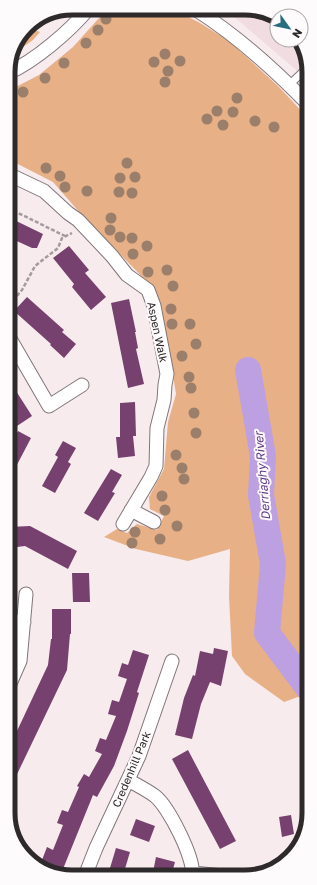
<svg xmlns="http://www.w3.org/2000/svg" width="317" height="885" font-family="'Golos Text',sans-serif">
  <style>
    .built { fill: #f0dce1 }
    .green { fill: #e8b086 }
    .lines { fill: none; stroke-linecap: round; stroke-linejoin: round }
    .river { stroke: #bca0e1; stroke-width: 26 }
    .building { fill: #76416e }
    .service-casing { stroke: #817679; stroke-width: 9 }
    .minor-casing { stroke: #817679; stroke-width: 15 }
    .path { stroke: #a49b9d; stroke-width: 2.5; stroke-dasharray: 4 2; stroke-linecap: butt }
    .service { stroke: #fff; stroke-width: 7 }
    .minor { stroke: #fff; stroke-width: 13 }
    .tree { fill: #9b7f6b }
    .labels { text-anchor: middle; dominant-baseline: central; stroke-width: 4; stroke-linejoin: round; paint-order: stroke }
    .street-label { font-size: 11px; fill: #2e292a; stroke: #fefbfc }
    .water-label { font-size: 12px; font-style: italic; fill: #613c8a; stroke: #fefbfc }
    .rim { fill: none; stroke: #2e292a; stroke-width: 5 }
  </style>
  <rect width="100%" height="100%" fill="#f7ebee"/>
  <!-- built -->
  <path class="built" d="M223,9H257L277,20V40H297L308,60V82L295,69L233,16Z"/>
  <!-- green -->
  <path class="green" d="M108,8L173,9L200,23L229,41L279,87L308,118L309,625H304L303,628L309,638V693L284,702L245,674L232,656L229,596L230,549L188,561L136,549L104,537L117,529L127,533L137,524L157,530L164,516L150,509L149,497L164,469L168,422L176,394L162,309L155,290L81,214L53,182L8,159V91L39,75L73,47Z
    M28,28L40,32L33,40L16,52Z"/>
  <g class="lines">
    <!-- river -->
    <path class="river" d="M248,370L263,456L261,495L273,564L267,633L309,689"/>
  </g>
  <!-- building -->
  <path class="building" d="M8,217L43,234L37,248H32L8,237Z
    M69,246L89,270L85,273L106,297L91,310L72,287L74,284L53,258Z
    M27,297L64,330L62,332L76,344L64,358L50,345L51,344L14,311Z
    M129,299L136,332H135L138,348L136,349L144,384L128,388L111,303Z
    M9,380L32,416L17,426L9,413Z
    M135,402L136,436H133L135,456L118,458L116,437H120V403Z
    M18,431L31,438L9,480V447Z
    M63,441L76,448L68,462L71,464L55,493L42,486L58,457L55,455Z
    M111,469L122,475L112,492L115,493L98,521L84,513Z
    M30,526L77,551L68,569L25,546L9,548V527Z
    M72,573H89L90,602H73Z
    M52,609H71V634H70L67,670L9,791V748L48,665L51,639H52Z
    M214,648L228,651L221,686L210,682L201,704L192,739L175,735L184,698L193,675L195,676L200,651L213,654Z
    M133,650L149,655L137,692L139,693L127,731L114,766L97,797L93,795L63,869L42,860L47,847L53,850L63,825L57,823L62,810L68,812L79,787L77,786L84,774L89,777L102,754L95,751L100,738L106,740L116,716L108,714L112,700L119,702L127,679L118,676L122,663L128,665Z
    M188,750L236,841L220,849L172,759Z
    M291,815L294,834L282,837L279,817Z
    M136,819L155,826L149,842L130,835Z
    M116,848L130,852L124,872L110,868Z
    M156,857L175,862L171,876L153,872Z"/>
  <g class="lines">
    <!-- service casing -->
    <g class="service-casing">
      <path id="service" d="M211,19L217,9
        M289,85L308,67"/>
    </g>
    <!-- minor casing -->
    <g class="minor-casing">
      <path id="minor" d="M195,9C236,35 274,69 308,104
        M8,73C35,61 70,31 89,8
        M8,174L44,191L68,213L78,220L112,256L127,275L148,290L154,306L167,374L165,385L164,400L157,428L156,466L151,477L123,524
        M9,337L49,406L82,385
        M131,510L154,522
        M10,621L24,622
        M9,686L20,661L26,594
        M128,780C137,785 147,790 155,796C168,806 196,860 192,876
        M193,873L223,876
        M85,876L96,848L139,756L172,661"/>
    </g>
    <!-- path -->
    <path class="path" d="M8,208L65,236
      M9,305L22,290L35,266L58,248L62,238L72,233"/>
    <!-- service -->
    <use href="#service" class="service"/>
    <!-- minor -->
    <use href="#minor" class="minor"/>
  </g>
  <!-- trees -->
  <g class="tree">
    <circle cx="106" cy="19" r="5.5"/>
    <circle cx="98" cy="30" r="5.5"/>
    <circle cx="86" cy="43" r="5.5"/>
    <circle cx="165" cy="54" r="5.5"/>
    <circle cx="180" cy="61" r="5.5"/>
    <circle cx="154" cy="62" r="5.5"/>
    <circle cx="64" cy="63" r="5.5"/>
    <circle cx="168" cy="71" r="5.5"/>
    <circle cx="45" cy="78" r="5.5"/>
    <circle cx="165" cy="82" r="5.5"/>
    <circle cx="23" cy="92" r="5.5"/>
    <circle cx="237" cy="98" r="5.5"/>
    <circle cx="217" cy="111" r="5.5"/>
    <circle cx="233" cy="112" r="5.5"/>
    <circle cx="207" cy="119" r="5.5"/>
    <circle cx="255" cy="121" r="5.5"/>
    <circle cx="223" cy="125" r="5.5"/>
    <circle cx="274" cy="127" r="5.5"/>
    <circle cx="127" cy="163" r="5.5"/>
    <circle cx="46" cy="168" r="5.5"/>
    <circle cx="60" cy="176" r="5.5"/>
    <circle cx="135" cy="177" r="5.5"/>
    <circle cx="120" cy="178" r="5.5"/>
    <circle cx="65" cy="187" r="5.5"/>
    <circle cx="87" cy="191" r="5.5"/>
    <circle cx="119" cy="192" r="5.5"/>
    <circle cx="132" cy="193" r="5.5"/>
    <circle cx="111" cy="218" r="5.5"/>
    <circle cx="110" cy="230" r="5.5"/>
    <circle cx="120" cy="237" r="5.5"/>
    <circle cx="132" cy="238" r="5.5"/>
    <circle cx="147" cy="246" r="5.5"/>
    <circle cx="133" cy="254" r="5.5"/>
    <circle cx="167" cy="270" r="5.5"/>
    <circle cx="148" cy="272" r="5.5"/>
    <circle cx="173" cy="286" r="5.5"/>
    <circle cx="171" cy="309" r="5.5"/>
    <circle cx="172" cy="324" r="5.5"/>
    <circle cx="190" cy="324" r="5.5"/>
    <circle cx="196" cy="344" r="5.5"/>
    <circle cx="182" cy="356" r="5.5"/>
    <circle cx="189" cy="377" r="5.5"/>
    <circle cx="191" cy="388" r="5.5"/>
    <circle cx="194" cy="413" r="5.5"/>
    <circle cx="196" cy="433" r="5.5"/>
    <circle cx="176" cy="455" r="5.5"/>
    <circle cx="182" cy="468" r="5.5"/>
    <circle cx="184" cy="479" r="5.5"/>
    <circle cx="162" cy="496" r="5.5"/>
    <circle cx="165" cy="510" r="5.5"/>
    <circle cx="177" cy="526" r="5.5"/>
    <circle cx="135" cy="532" r="5.5"/>
    <circle cx="160" cy="539" r="5.5"/>
    <circle cx="132" cy="543" r="5.5"/>
  </g>
  <g class="labels">
    <!-- street labels -->
    <g class="street-label">
      <text transform="translate(158 332) rotate(78)">Aspen Walk</text>
      <text transform="translate(131 769) rotate(-67)">Credenhill Park</text>
    </g>
    <!-- water labels -->
    <g class="water-label">
      <text transform="translate(262 476) rotate(-95)">Derriaghy River</text>
    </g>
  </g>
  <!-- crop -->
  <path d="M0 0H317V885H0ZM72 15H245A57 57 0 0 1 302 72V813A57 57 0 0 1 245 870H72A57 57 0 0 1 15 813V72A57 57 0 0 1 72 15Z" fill="#fefbfc" fill-rule="evenodd"/>
  <path class="rim" d="M72 15H245A57 57 0 0 1 302 72V813A57 57 0 0 1 245 870H72A57 57 0 0 1 15 813V72A57 57 0 0 1 72 15Z"/>
  <!-- north arrow -->
  <g transform="translate(289 28) rotate(123)"><circle r="19" fill="#fefbfc" stroke="#aba7a8"/>
  <path d="M0-3L7 15L0 10L-7 15Z" fill="#296c7e"/>
  <text y="-6" font-size="11" font-weight="bold" text-anchor="middle" fill="#2e292a">N</text>
  </g>
</svg>
